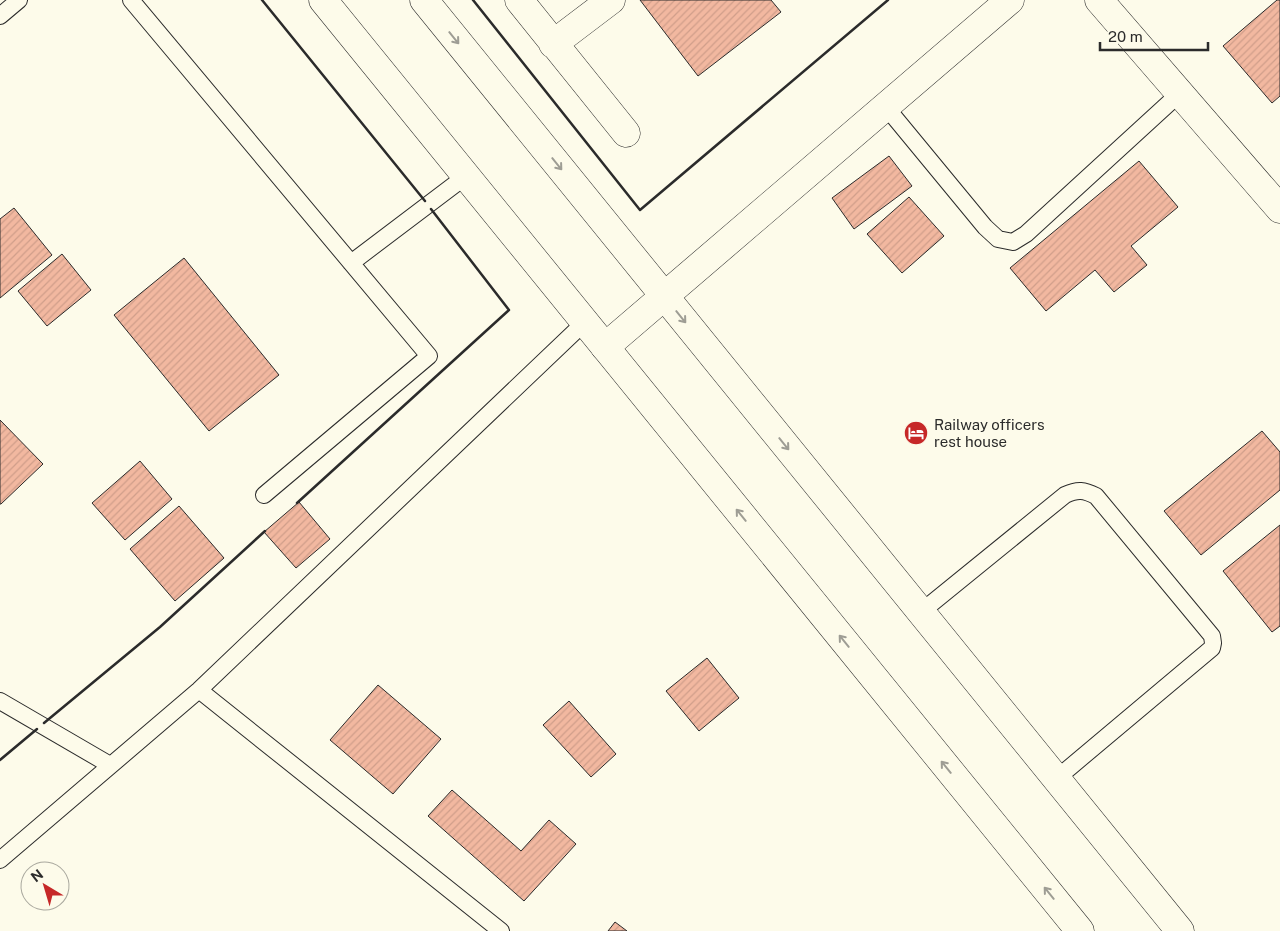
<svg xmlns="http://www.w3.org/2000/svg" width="1280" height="931" font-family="'Public Sans',sans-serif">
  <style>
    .building { fill: url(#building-hatch); stroke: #2b2b2b }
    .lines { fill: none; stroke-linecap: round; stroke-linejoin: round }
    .lane-casing { stroke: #2b2b2b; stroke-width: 18 }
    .street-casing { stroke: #2b2b2b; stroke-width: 29 }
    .primary-casing { stroke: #2b2b2b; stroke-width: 29 }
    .lane { stroke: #fdfbea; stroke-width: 16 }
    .street { stroke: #fdfbea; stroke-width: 28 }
    .primary { stroke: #fdfbea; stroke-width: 28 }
    .wall { stroke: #2b2b2b; stroke-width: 2.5 }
    .oneway { stroke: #9e9d94 }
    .labels { text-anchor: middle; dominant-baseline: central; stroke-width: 4; stroke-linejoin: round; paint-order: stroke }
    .poi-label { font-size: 15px; fill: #2b2b2b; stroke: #fdfbea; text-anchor: start }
  </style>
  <defs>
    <pattern id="building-hatch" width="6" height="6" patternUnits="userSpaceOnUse" patternTransform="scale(1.25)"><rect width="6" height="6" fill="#f2b8a0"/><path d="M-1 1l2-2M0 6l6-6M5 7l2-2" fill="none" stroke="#d09e8a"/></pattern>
  </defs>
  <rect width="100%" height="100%" fill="#fdfbea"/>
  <!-- building -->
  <path class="building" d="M640,0H771L781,12L698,76Z
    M1277,0H1280V96L1272,103L1223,46Z
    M889,156L912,186L854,229L832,198Z
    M1139,161L1178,207L1131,246L1147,265L1114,292L1095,270L1046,311L1010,268Z
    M909,197L944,236L902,273L867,234Z
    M14,208L52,255L0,298V219Z
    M62,254L91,290L47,326L18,291Z
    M184,258L279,375L209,431L114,315Z
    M0,420L43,464L1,504H0Z
    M1262,431L1280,452V490L1201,555L1164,511Z
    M140,461L172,499L125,540L92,503Z
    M299,502L330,539L296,568L264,532Z
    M179,506L224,558L175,601L130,549Z
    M1280,525V626L1272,632L1223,571Z
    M707,658L739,698L699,731L666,691Z
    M378,685L441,739L393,794L330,740Z
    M569,701L616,754L591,777L543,725Z
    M452,790L521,851L549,820L576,844L524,901L428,816Z
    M615,922L627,931H608Z"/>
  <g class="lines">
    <!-- lane casing -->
    <g class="lane-casing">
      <path id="lane" d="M131,0L429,356L264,495
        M0,16L19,0
        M886,107L985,227L998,239L1013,242L1026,234L1180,93
        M351,263L466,176
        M921,612L1065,495C1078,489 1084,490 1096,496L1212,636L1213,643L1212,648L1056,779
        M199,690L501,931
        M0,701L110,765
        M0,860L199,690L585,322"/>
    </g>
    <!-- street casing -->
    <g class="street-casing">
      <path id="street" d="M519,0L626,133
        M1099,0L1280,209
        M553,44L611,0
        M605,347L1010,0"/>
    </g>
    <!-- primary casing -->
    <g class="primary-casing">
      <path id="primary" d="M323,0L1080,931
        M424,0L1180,931"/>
    </g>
    <!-- lane -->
    <use href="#lane" class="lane"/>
    <!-- street -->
    <use href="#street" class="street"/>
    <!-- primary -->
    <use href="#primary" class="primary"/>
    <!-- wall -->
    <path class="wall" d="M262,0L425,201
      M473,0L640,210L888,0
      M297,503L509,310L431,209
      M44,723L160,627L265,531
      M0,760L37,729"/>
  </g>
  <!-- one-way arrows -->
  <defs><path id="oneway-shaft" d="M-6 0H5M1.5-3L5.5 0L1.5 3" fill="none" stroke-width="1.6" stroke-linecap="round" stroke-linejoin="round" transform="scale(1.25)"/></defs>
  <g class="oneway">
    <use href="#oneway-shaft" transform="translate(454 38) rotate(51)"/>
    <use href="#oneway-shaft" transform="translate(557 164) rotate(51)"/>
    <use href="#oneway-shaft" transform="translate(681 317) rotate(51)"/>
    <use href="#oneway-shaft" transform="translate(784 444) rotate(51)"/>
    <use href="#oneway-shaft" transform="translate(741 515) rotate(-129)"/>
    <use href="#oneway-shaft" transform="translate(844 641) rotate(-129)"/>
    <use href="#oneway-shaft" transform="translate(946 767) rotate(-129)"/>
    <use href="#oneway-shaft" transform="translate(1049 893) rotate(-129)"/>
  </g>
  <!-- icons -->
  <defs>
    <g id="hotel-disc" transform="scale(1.25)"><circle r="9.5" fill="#c62828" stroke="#fdfbea"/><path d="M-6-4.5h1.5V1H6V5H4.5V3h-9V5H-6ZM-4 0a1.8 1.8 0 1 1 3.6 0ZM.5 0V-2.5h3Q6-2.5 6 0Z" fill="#fff"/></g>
  </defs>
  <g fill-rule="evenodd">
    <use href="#hotel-disc" x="916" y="433"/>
  </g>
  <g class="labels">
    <!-- poi labels -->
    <g class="poi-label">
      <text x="934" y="424">Railway officers<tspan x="934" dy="17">rest house</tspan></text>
    </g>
  </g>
  <!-- north arrow -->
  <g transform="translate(45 886) rotate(322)"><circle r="24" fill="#fdfbea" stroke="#a9a89e"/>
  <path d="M0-4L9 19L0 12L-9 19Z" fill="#c62828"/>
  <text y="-8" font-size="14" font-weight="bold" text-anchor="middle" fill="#2b2b2b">N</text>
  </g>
  <!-- scale -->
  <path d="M1100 42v8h108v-8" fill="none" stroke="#2b2b2b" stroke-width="2.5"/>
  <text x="1108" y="42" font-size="15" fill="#2b2b2b" stroke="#fdfbea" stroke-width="4" paint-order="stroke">20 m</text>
</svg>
